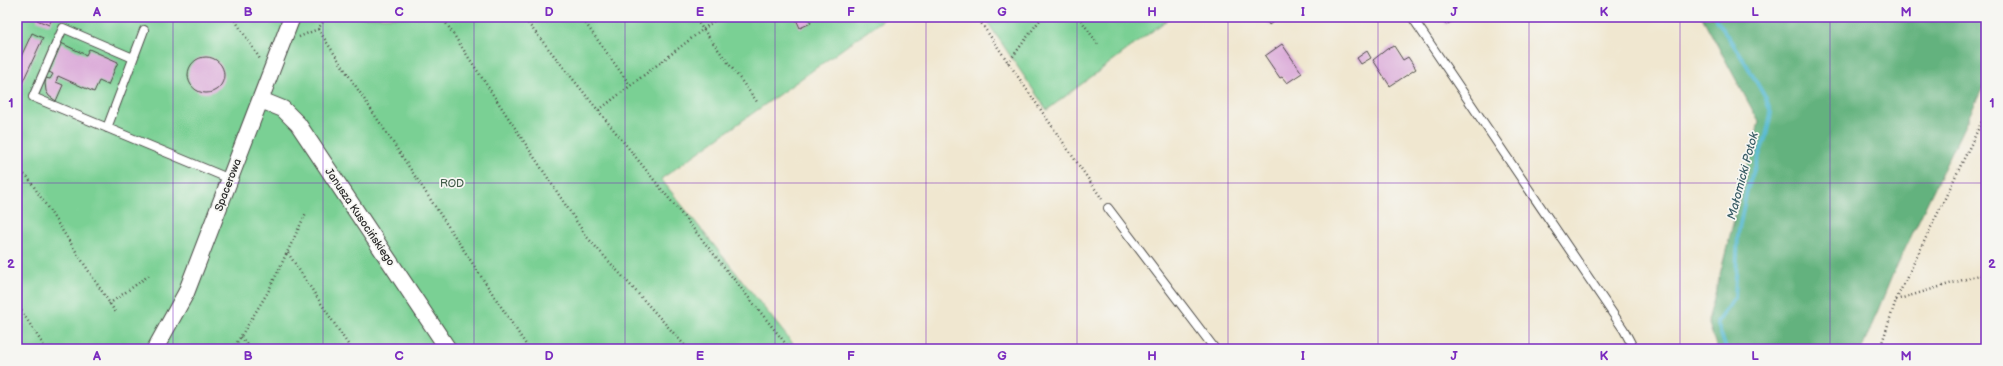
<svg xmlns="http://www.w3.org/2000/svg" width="2003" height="366" font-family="'Balsamiq Sans',sans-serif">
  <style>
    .green { fill: #7ad094; stroke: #527e60 }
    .forest { fill: #63b27e; stroke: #476e54 }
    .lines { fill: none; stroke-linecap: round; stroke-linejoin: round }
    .stream { stroke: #52b8d0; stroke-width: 4 }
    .building { fill: #dcacd9 }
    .lane-casing { stroke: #494744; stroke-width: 10 }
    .street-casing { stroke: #494744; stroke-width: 18 }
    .path { stroke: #494744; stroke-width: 2.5; stroke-dasharray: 1 3; stroke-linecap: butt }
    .lane { stroke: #fff; stroke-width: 8 }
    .street { stroke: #fff; stroke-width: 16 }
    .grid { fill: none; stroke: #7b2cbf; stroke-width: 1; stroke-opacity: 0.55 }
    .labels { text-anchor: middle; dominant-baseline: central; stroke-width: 3.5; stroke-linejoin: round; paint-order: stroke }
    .park-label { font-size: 11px; fill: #435d4a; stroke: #f6f6f2 }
    .street-label { font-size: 11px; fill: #2b2b2b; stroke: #f6f6f2 }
    .water-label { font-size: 12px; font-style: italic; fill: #395c65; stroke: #f6f6f2 }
    .neatline { fill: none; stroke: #7b2cbf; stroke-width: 1.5 }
    .grid-label { font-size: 13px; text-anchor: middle; font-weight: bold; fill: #7b2cbf }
  </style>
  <rect width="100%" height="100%" fill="#f6f6f2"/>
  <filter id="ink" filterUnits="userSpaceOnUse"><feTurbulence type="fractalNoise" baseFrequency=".025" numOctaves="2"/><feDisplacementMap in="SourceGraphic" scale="8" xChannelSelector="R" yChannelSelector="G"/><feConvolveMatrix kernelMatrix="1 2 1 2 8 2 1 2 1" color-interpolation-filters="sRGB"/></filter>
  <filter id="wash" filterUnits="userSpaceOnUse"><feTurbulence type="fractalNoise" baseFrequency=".012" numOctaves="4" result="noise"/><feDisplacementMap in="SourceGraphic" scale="16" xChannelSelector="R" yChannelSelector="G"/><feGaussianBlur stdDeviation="0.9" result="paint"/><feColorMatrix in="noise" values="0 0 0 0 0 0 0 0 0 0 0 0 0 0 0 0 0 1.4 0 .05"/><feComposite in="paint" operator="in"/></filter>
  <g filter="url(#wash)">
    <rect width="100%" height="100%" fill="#f0e7d0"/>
    <!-- green -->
    <path class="green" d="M17,17H887L661,179L797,349H17Z
      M984,17H1171L1047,110Z"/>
    <!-- forest -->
    <path class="forest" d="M1702,17H1986V81L1892,276L1862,349H1717L1708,321L1759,122Z"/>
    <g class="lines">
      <!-- stream -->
      <path class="stream" d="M1715,17L1746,64L1765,97L1771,113L1766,136L1747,190L1738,234L1735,297L1717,322L1726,349"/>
    </g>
    <g id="blocks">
      <!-- building -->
      <path class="building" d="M38,17H53L49,25L37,20Z
        M795,17H808L811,23L800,28Z
        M1260,17H1280L1269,25L1265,18L1262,20Z
        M1441,17H1459L1446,25Z
        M32,33L43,38L17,94V65Z
        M61,43L86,55L89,49L118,62L108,85L99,81L94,92L58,76L56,82L63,85L56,101L49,96L46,91L45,83L46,78L50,79L53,74L49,72Z
        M1282,44L1302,73L1287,83L1282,77L1280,78L1265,56Z
        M1394,46L1403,60L1408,57L1416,69L1390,86L1373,60L1387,49Z
        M1367,51L1371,58L1361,64L1357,58Z
        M188 75a18 18 0 1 1 36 0a18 18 0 1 1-36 0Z"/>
    </g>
  </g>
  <g filter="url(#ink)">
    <use href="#blocks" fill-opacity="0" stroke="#494744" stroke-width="1"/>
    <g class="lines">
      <!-- lane casing -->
      <g class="lane-casing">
        <path id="lane" d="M1412,17L1624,330L1634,349
          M133,58L63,28L33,97L230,179
          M107,128L144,30
          M1108,208L1215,349"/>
      </g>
      <!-- street casing -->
      <g class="street-casing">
        <path id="street" d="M261,100L283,109L298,124L448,349
          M155,349L186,293L292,17"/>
      </g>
      <!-- path -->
      <path class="path" d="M233,17L260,59
        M442,17L586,236L688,349
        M523,17L790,349
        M581,17L630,85
        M694,17L758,103
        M977,17L1102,199
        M1079,17L1099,46
        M318,29L529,349
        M299,37L318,29L326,17
        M1008,63L1042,17
        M599,110L719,17
        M17,171L27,176L116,313
        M288,253L351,349
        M1896,300L1986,273
        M17,304L46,349
        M109,304L151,274
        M241,337L251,349
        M233,349L268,292L306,213
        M1880,349L1896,300L1986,113"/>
      <!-- lane -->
      <use href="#lane" class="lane"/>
      <!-- street -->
      <use href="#street" class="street"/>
    </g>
  </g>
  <!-- grid -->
  <path class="grid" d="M173,17V349M323,17V349M474,17V349M625,17V349M775,17V349M926,17V349M1077,17V349M1228,17V349M1378,17V349M1529,17V349M1680,17V349M1830,17V349M17,183H1986"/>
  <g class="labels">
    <!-- park labels -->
    <g class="park-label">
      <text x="452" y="183">ROD</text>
    </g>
    <!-- street labels -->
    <g class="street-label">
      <text transform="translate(228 185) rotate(-69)">Spacerowa</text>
      <text transform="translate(360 217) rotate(56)">Janusza Kusocińskiego</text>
    </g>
    <!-- water labels -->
    <g class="water-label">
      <text transform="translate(1743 176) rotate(-75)">Małomicki Potok</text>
    </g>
  </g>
  <!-- margin -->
  <rect width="2003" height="366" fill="none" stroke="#f6f6f2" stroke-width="44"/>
  <rect x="22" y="22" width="1959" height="322" class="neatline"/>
  <g class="grid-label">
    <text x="97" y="16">A</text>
    <text x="248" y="16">B</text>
    <text x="399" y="16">C</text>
    <text x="549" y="16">D</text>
    <text x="700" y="16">E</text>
    <text x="851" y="16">F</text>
    <text x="1002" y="16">G</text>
    <text x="1152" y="16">H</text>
    <text x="1303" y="16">I</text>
    <text x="1454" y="16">J</text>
    <text x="1604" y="16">K</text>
    <text x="1755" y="16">L</text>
    <text x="1906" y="16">M</text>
    <text x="11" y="107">1</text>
    <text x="1992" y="107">1</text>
    <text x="11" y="268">2</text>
    <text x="1992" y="268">2</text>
    <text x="97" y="360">A</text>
    <text x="248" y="360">B</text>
    <text x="399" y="360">C</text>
    <text x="549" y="360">D</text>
    <text x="700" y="360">E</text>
    <text x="851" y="360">F</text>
    <text x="1002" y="360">G</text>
    <text x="1152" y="360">H</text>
    <text x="1303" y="360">I</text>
    <text x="1454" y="360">J</text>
    <text x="1604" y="360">K</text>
    <text x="1755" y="360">L</text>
    <text x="1906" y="360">M</text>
  </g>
</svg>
